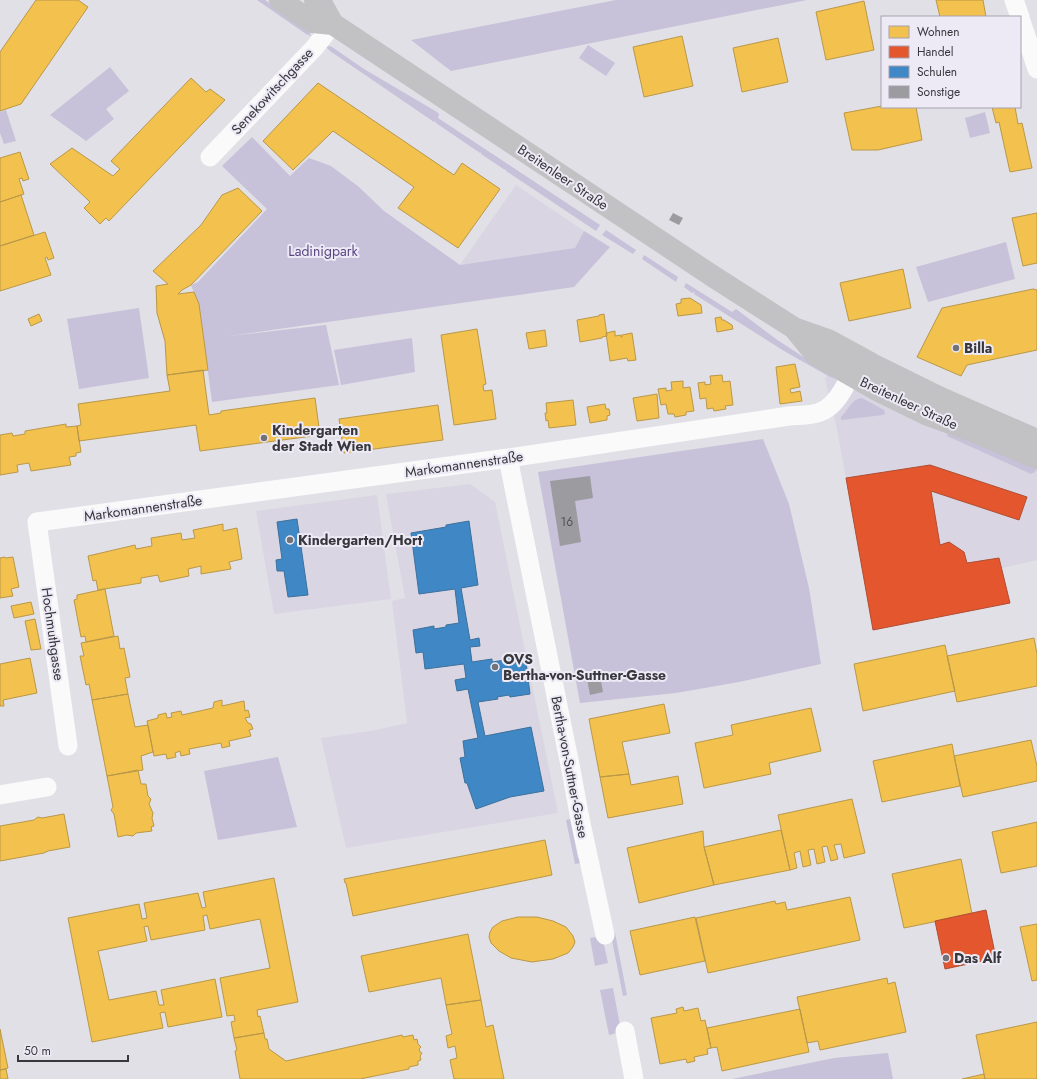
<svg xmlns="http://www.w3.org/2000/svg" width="1037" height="1079" font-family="Jost,sans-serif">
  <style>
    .built { fill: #d9d5e2 }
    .green { fill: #c7c1da }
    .homes { fill: #f2c14e; stroke: #ba9849 }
    .shops { fill: #e4572e; stroke: #b04d32 }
    .schools { fill: #3f88c5; stroke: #3d709c }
    .building { fill: #9c9ba0 }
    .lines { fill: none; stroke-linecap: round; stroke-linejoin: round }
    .minor { stroke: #fafafb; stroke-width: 19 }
    .major { stroke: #c2c1c4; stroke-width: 22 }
    .poi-dot { fill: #737278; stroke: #edeaf6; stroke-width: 1.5 }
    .labels { text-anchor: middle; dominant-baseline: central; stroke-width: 4; stroke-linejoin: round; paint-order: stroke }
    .number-label { font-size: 12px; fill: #515055 }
    .street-label { font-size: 14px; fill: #38373c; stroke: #edeaf6 }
    .park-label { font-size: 14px; fill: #594582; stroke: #edeaf6 }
    .poi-label { font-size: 14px; font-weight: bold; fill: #38373c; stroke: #edeaf6; text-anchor: start }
  </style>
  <rect width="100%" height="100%" fill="#e1e0e6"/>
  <!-- built -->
  <path class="built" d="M516,185L584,231L575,248L460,265Z
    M847,345L1037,451V560L1002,568L1010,603L873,630L837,429L825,379Z
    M470,484L495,502L558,813L346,848L321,738L371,731L407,723L392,601L405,598L386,494Z
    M377,495L391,599L274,614L256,511Z"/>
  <!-- green -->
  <path class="green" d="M257,0H265L309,31L311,36L306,34Z
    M616,0H807L451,71L411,40Z
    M588,45L615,63L606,76L579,58Z
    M329,46L332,47L364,69L437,112L439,114L438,118L600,225L596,231L506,171V169L505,170L481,154V152L480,153L436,123L435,121L434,122L330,51L326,47Z
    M110,67L129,91L106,109L114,119L86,141L50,115Z
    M6,110L16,141L4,144L0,133V112Z
    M985,112L990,133L970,138L965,118Z
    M252,137L290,176L309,158L331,166L359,187L384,211L460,265L575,248L584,231L610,247L574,287L230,336L326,325L339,385L212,402L199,304L191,285L198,282L267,209L222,166Z
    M606,230L636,250L633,254L602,235Z
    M1006,242L1015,279L928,302L916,267Z
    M644,255L678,277L676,282L642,259Z
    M686,283L732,312L736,309L776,339L837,379L830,377L784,351L694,294L695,292L692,293L684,287Z
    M139,308L149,378L79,389L67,319Z
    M412,338L415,372L341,385L334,350Z
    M862,398L884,410L885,414L883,415L841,420V417C848,411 851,399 862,398Z
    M948,432L1037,468L1035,472L1031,474L947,436Z
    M763,439L789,504L809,588L821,664L739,682L676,693L580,703L538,472Z
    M278,757L297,827L218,840L204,771Z
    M570,819L578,858L581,857V863L575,864L566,820Z
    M615,933L627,995L623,996L611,935Z
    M602,936L608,963L595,966L590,938Z
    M613,988L621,1031L620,1032L609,1035L600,990Z
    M888,1053L893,1079H732L834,1058Z"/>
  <!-- homes -->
  <path class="homes" d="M36,0H78L88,7L21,104L0,111V52Z
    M936,0H983L986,17H940Z
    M864,1L874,50L826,60L816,12Z
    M682,36L693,86L644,97L633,47Z
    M778,38L788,82L742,92L733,48Z
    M191,78L206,92L210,89L225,100L109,221L106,218L100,224L84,208L90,202L50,164L72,148L113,176L120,169L111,161Z
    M318,83L454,175L462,163L500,189L458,248L398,208L414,187L333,131L293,170L263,141Z
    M882,106L916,107L922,140L878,150H852L844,113Z
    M992,107H1015L1018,124L1022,123L1032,168L1010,172L999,122L996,123Z
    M20,152L29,179L23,181L22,178L19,179L24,194L0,202V158Z
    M238,188L262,211L191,285L182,290L178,294L194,292L199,304L208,370L167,375L165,341L157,313L156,286L168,284L153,271L201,225L222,195Z
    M21,195L34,235L0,246V202Z
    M1037,213V263L1023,266L1012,218Z
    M45,232L54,258L48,260L47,257L45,258L51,275L0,291V246Z
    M903,269L911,308L849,321L840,283Z
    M1033,289L1037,290V350L967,365L961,376L917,357L942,308Z
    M690,298L701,305L702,313L678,316L676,304L681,303V299Z
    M39,314L42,321L31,326L28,319Z
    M604,314L607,336L602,337V338L580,342L577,320L599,316V315Z
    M721,317L722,320H724L732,325L733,329L717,332L715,318Z
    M477,329L486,384L483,385L484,391L492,390L496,419L454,425L441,335Z
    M545,330L547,346L529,349L526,333Z
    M615,331V336L621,335V337H622V335L632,333L636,360L628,361L627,358L610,361L606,333Z
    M795,364L800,387L790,389L791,393L800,391L802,401L780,404L776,367Z
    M203,370L209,415L221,413V411L315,398L320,435L200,451L196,425L79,441L77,426L81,425L78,404L170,391L167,375Z
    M722,375L723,382L730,381L733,405L725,406L726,409L714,411L713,408L707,409L706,398L700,399L698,383L705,382V385L711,384L710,376Z
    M683,381V388L690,387L694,411L686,412V415L675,417L674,414H668L666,404L661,405L658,389L666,388V391L672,390L671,382Z
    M657,394L659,418L637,421L633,398Z
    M573,400L576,425L549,428L548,420L546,421L545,413H547L546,403Z
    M605,404L606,409H609L610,415L607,416V420L590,423L587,407Z
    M438,405L443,440L344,453L339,419Z
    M66,424V427L77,426L81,452L76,453V456L69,457L71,465L31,471L29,463L17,465L18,472L0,475V435L12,433L13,436L25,434V431Z
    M223,524V531L237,528L242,559L229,562L231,569L201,574V566L188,569L189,576L160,582L158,575L141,578V583L98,590L96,580L93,581L88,556L135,545L136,549L152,546L151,538L181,533L182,540L195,538L193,530Z
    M5,557L6,558L13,557L19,587L11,589L13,596L0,598V558Z
    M105,589L114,636L86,642L85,636L81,637L74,600L77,599V595Z
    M31,602L34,614L14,618L11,606Z
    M35,619L41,649L31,650L25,621Z
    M118,636L120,649L124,648L130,677L125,678L128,694L92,700L89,684L86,685L80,656H84L81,643Z
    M1034,638L1037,654V686L957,702L947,656Z
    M945,645L955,691L863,711L854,664Z
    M30,658L37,693L3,700L4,706H0V664Z
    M128,694L135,727L148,725L153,752L141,756L143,770L107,776L92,700Z
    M222,700V706L244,701L245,711L248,710L250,717L245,718L248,723L251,724L253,729L249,730L251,736L229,741L230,746L222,748L221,743L189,749L190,754L181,756L180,751L175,753L176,757L167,759L166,754L154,756L147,721L158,718V715L166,713L167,718L172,717L171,713L181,711L182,715L213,708L214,702Z
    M664,704L670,733L622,742L629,774L600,777L589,719Z
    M811,708L821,751L769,763L771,774L704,788L695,743L733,735L731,725Z
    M1031,740L1037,766V781L963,797L954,756Z
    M952,744L960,786L882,802L873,761Z
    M138,770L141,784H146L148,796L151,799L149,804L153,813L152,818L154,826L151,827L152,831L136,833L133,836L127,835L118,837L114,814L111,810L113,807L107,776Z
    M629,774L631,785L678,776L683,804L608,818L600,777Z
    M852,799L865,853L844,858L841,844L834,845L838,859L831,861L827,846L822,847L825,862L817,864L814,849L808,850L811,865L803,867L800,851L794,853L797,868L790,870L778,815Z
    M64,814L70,847L48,851L44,853L0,861V826L34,820L38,817L42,818Z
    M1037,822V866L1001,873L992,832Z
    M781,830L790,870L714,885L704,847Z
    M703,831L704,847L714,885L639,903L627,848Z
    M545,840L552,875L353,916L346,883H345L344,879Z
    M961,859L972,914L904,928L892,874Z
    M274,878L298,1002L257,1010L258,1017L260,1016L264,1033L234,1038L231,1022L235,1021L234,1015L227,1016L220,978L270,968L260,919L210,929L207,915L203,916L205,930L151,940L148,926L144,927L147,941L98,951L102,968L109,1000L156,991L159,1005H164L161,990L215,979L222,1017L168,1027L165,1012L160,1013L163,1028L92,1042L68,918L139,904L142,919L147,918L144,903L198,893L202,908L206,907L203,892Z
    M850,897L860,940L708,973L696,918L775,901L776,904L785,902L787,910Z
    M518,917H537L553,921L566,927L573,936L575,942L573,947L568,953L553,959L532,962L511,958L499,951L491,943L489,937L490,932L493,927L502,921Z
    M695,917L705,961L640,975L630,931Z
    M1037,924V980L1032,981L1020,927Z
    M468,934L481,1000L446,1005L441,978L369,992L361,956Z
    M887,978L888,984L895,982L906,1032L820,1050L818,1041L807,1043L797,997Z
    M481,1000L486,1027L493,1025L504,1079H454L450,1060L457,1058L455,1046L448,1048L446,1036L452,1034L446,1005Z
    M683,1007L684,1011L698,1008L701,1021L705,1020L711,1048L707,1049L708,1054L694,1057L695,1061L687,1063L686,1059L660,1064L651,1018L677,1013L676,1009Z
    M800,1009L809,1052L722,1071L717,1047L711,1048L707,1028Z
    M1037,1022V1079H985L976,1035Z
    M0,1029L8,1068L0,1070Z
    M264,1033L265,1039H267L269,1049L286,1061L402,1035L403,1037L413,1035L414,1040L417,1039L418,1044L421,1047L419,1049L420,1052L422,1053L420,1056L421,1060L418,1061V1065L409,1067V1069L360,1079H240L235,1051L237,1050L234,1038Z
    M6,1069L8,1079H0V1070Z
    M984,1074L985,1079H962Z"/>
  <!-- shops -->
  <path class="shops" d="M930,465L1027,497L1019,520L931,491L940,545L949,542L964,552L967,563L999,558L1010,603L873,630L846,478Z
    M986,910L996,958L945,969L935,921Z"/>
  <!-- schools -->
  <path class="schools" d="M297,519L308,595L288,597L284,571H277L276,560L282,559L277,522Z
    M469,521L478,585L461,588L470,640L479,638L480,646L470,647L472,662L492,659V662L505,660L504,657L525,654L530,694L510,697L509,695L497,697L498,699L478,702L485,736L531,727L544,791L510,797L476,809L467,783H465L460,758L465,757L463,741L478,738L468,689L457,691L455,680L466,678L464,664L425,669L423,652L416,653L413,630L434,626V629L446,627V625L459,623L455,589L419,594L411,533L446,527V525Z"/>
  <!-- building -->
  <path class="building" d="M673,213L683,218L679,225L669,220Z
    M590,476L593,498L575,501L581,542L560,546L550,481Z
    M600,676L603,692L590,695L587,679Z"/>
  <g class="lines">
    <!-- minor -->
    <path class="minor" d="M1014,0L1020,17
      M1020,18L1037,69
      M210,157L315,47L333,24
      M508,458L572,775L579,814L605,935
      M68,746L37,522L508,458L789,416C799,415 811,416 820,412C838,406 850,378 855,362
      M0,795L47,787
      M625,1031L634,1079"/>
    <!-- major -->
    <path class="major" d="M280,0L312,22L333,24
      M315,0L323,6L333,24L714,277L794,328L828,340L872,364L941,398L1037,440
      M794,328L816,355L875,389L928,415L977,433L1037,458"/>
  </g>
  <!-- markers -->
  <g class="poi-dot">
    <circle cx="956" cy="348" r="4"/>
    <circle cx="264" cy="438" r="4"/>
    <circle cx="290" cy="540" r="4"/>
    <circle cx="495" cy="667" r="4"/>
    <circle cx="946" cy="958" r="4"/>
  </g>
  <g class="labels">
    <!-- number labels -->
    <g class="number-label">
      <text x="567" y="522">16</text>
    </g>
    <!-- street labels -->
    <g class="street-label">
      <text transform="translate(272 91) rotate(-47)">Senekowitschgasse</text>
      <text transform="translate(563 177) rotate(34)">Breitenleer Straße</text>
      <text transform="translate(909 403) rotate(25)">Breitenleer Straße</text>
      <text transform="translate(464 464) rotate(-8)">Markomannenstraße</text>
      <text transform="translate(143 508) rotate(-8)">Markomannenstraße</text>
      <text transform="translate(53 634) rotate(82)">Hochmuthgasse</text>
      <text transform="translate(570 767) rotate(79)">Bertha-von-Suttner-Gasse</text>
    </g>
    <!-- park labels -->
    <g class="park-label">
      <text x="323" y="251">Ladinigpark</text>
    </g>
    <!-- poi labels -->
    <g class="poi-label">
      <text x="964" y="348">Billa</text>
      <text x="272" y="430">Kindergarten<tspan x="272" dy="16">der Stadt Wien</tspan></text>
      <text x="298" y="540">Kindergarten/Hort</text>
      <text x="503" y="659">OVS<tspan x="503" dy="16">Bertha-von-Suttner-Gasse</tspan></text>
      <text x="954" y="958">Das Alf</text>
    </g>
  </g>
  <!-- legend -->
  <rect x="881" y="16" width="140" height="92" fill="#edeaf6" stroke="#a5a2ac"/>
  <rect x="889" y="26" width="20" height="12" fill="#f2c14e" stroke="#a5a2ac"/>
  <text x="917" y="36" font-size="12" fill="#38373c">Wohnen</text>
  <rect x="889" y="46" width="20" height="12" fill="#e4572e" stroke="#a5a2ac"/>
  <text x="917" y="56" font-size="12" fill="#38373c">Handel</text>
  <rect x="889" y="66" width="20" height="12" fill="#3f88c5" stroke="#a5a2ac"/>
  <text x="917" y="76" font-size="12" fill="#38373c">Schulen</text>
  <rect x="889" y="86" width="20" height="12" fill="#9c9ba0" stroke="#a5a2ac"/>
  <text x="917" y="96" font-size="12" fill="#38373c">Sonstige</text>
  <!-- scale -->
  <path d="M18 1055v6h110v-6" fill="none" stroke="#38373c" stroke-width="2"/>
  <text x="24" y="1055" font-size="12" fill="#38373c" stroke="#edeaf6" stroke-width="3" paint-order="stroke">50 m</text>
</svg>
